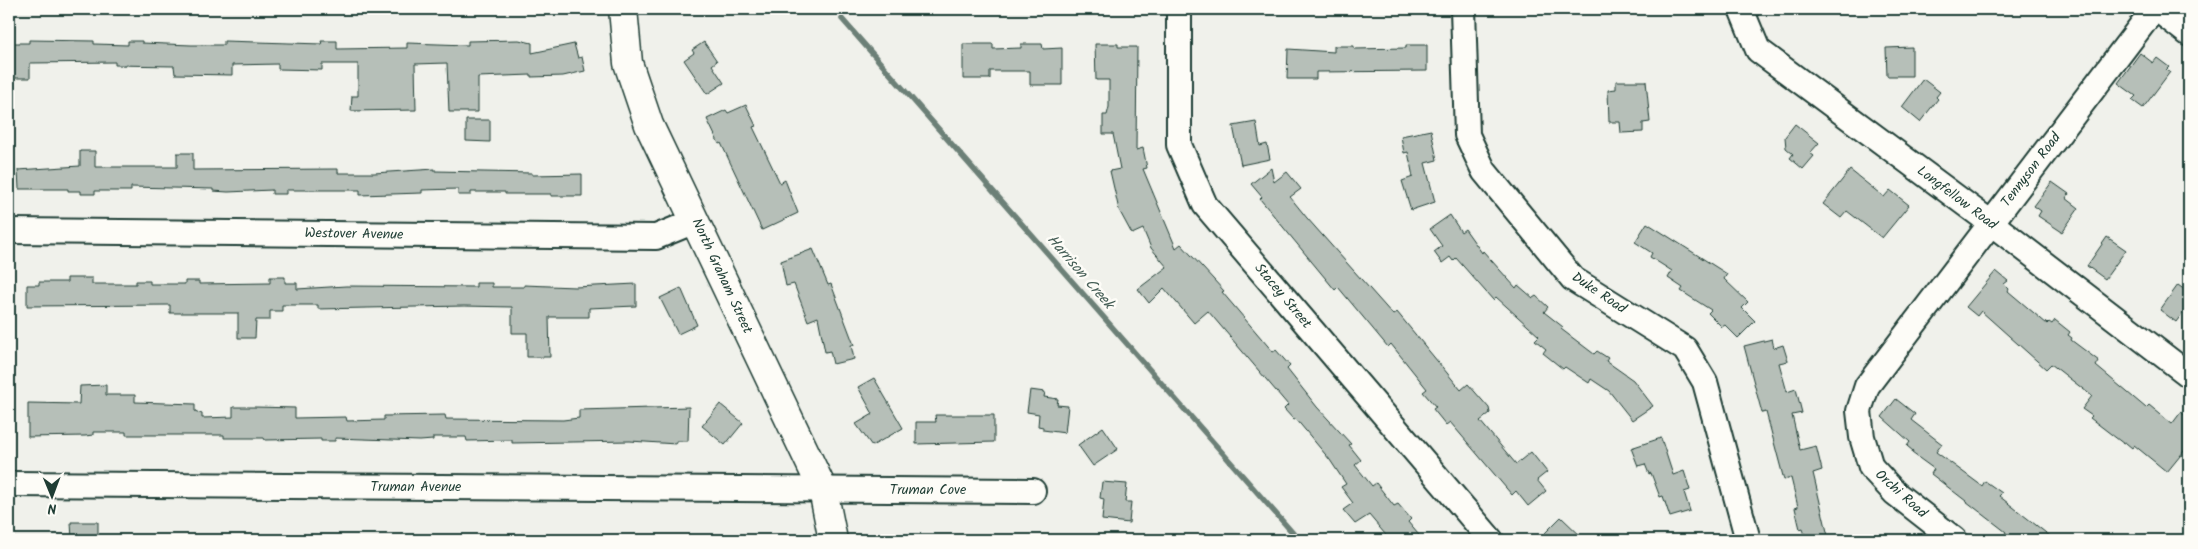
<svg xmlns="http://www.w3.org/2000/svg" width="2198" height="549" font-family="Kalam,sans-serif">
  <style>
    .lines { fill: none; stroke-linecap: round; stroke-linejoin: round }
    .stream { stroke: #6c8077; stroke-width: 5.5 }
    .building { fill: #b6bfb8; stroke: #1f3d34 }
    .minor-casing { stroke: #1f3d34; stroke-width: 28 }
    .major-casing { stroke: #1f3d34; stroke-width: 31 }
    .minor { stroke: #fdfcf7; stroke-width: 24 }
    .major { stroke: #fdfcf7; stroke-width: 28 }
    .labels { text-anchor: middle; dominant-baseline: central; stroke-width: 5; stroke-linejoin: round; paint-order: stroke }
    .street-label { font-size: 14px; fill: #1f3d34; stroke: #fdfcf7 }
    .water-label { font-size: 15px; font-style: italic; fill: #455e56; stroke: #fdfcf7 }
  </style>
  <rect width="100%" height="100%" fill="#f0f1eb"/>
  <filter id="ink" filterUnits="userSpaceOnUse"><feTurbulence type="fractalNoise" baseFrequency=".02" numOctaves="2"/><feDisplacementMap in="SourceGraphic" scale="10" xChannelSelector="R" yChannelSelector="G"/><feConvolveMatrix kernelMatrix="1 2 1 2 8 2 1 2 1" color-interpolation-filters="sRGB"/></filter>
  <g filter="url(#ink)">
    <g class="lines">
      <!-- stream -->
      <path class="stream" d="M842,19L1299,540"/>
    </g>
    <!-- building -->
    <path class="building" d="M29,40L94,41V44L128,45V41H142V43L191,45H224V41L322,44L321,41H337V49L407,48V43L468,45V41L519,40L532,43V53L574,44L578,58L582,57L585,71L563,76L531,77V75L478,77V112H449L447,63L415,64L416,110L351,111L352,96H358V64H322V70L278,69V64L232,65V75L175,74L174,66L115,65V62L30,63V78H12L9,43H29Z
      M704,42L717,61L712,65L724,83L707,94L684,60L694,53L692,50Z
      M963,44H993V49L1021,48V44H1042L1043,49L1062,48V85H1030V71H990V79H963Z
      M1095,44H1118V47H1137L1136,150L1143,148L1147,168L1143,169L1176,248L1181,244L1224,291L1222,292L1273,352L1276,350L1290,366L1287,369L1317,407L1351,444L1349,445L1361,460L1355,465L1372,486L1376,483L1394,506L1398,504L1411,519L1408,522L1423,540H1390L1369,515L1355,524L1343,510L1353,503L1341,487L1346,484L1330,460L1296,419L1294,420L1284,409L1288,405L1208,311L1194,323L1164,288L1149,303L1138,289L1167,267L1151,248L1143,229L1132,234L1119,210L1110,171L1120,169L1113,134H1103V115H1107L1109,107V80H1096Z
      M1406,45H1427V71L1316,72V79H1287L1288,49L1334,52V46H1354V49L1406,48Z
      M1912,47V76H1887L1886,48Z
      M2140,53L2153,63L2157,58L2169,67L2166,70L2170,72L2143,108L2132,100L2136,96L2118,83Z
      M1923,79L1940,92L1936,97L1938,99L1920,122L1902,107Z
      M1616,81H1646L1650,122L1643,123V132L1621,133L1620,122H1609L1608,90L1616,89Z
      M746,105L756,126L753,127L780,183L785,180L798,213L762,230L721,143L719,144L707,119L726,110L728,113Z
      M466,120H490V142L466,141Z
      M1256,122L1260,146L1267,144L1270,159L1241,165L1233,126Z
      M1795,124L1819,143L1810,153L1814,156L1803,169L1790,158L1793,154L1786,148L1785,137Z
      M1431,130L1437,160L1425,163L1435,202L1411,210L1402,181L1413,177L1408,152L1404,153L1401,136Z
      M80,151H95V167H177V153H193V170L338,169V173H374L435,169V171L532,173V175L582,174V196H551V194H505V192H471V195H458V189L422,190V193L360,195V190H286V194H272V190L228,192L213,191V189L131,187V191H95V194H81V191H68V189H19L18,170L80,166Z
      M1271,168L1274,182L1287,172L1301,189L1290,197L1307,218L1393,315L1397,312L1461,390L1468,384L1489,408L1490,413L1480,421L1516,464L1531,452L1547,472L1537,480L1546,491L1528,506L1516,491L1512,495L1450,422L1446,425L1433,409L1436,407L1423,392L1427,389L1391,344L1388,347L1338,287L1335,290L1260,199L1262,197L1251,184Z
      M1850,170L1884,197L1890,190L1909,205L1882,238L1847,211L1841,218L1823,204Z
      M2052,182L2069,194L2066,198L2079,208L2062,232L2038,216L2041,211L2034,206Z
      M1450,215L1461,232L1465,229L1482,253L1483,251L1516,288L1518,285L1533,298L1536,296L1548,307L1544,312L1563,327L1561,329L1594,354L1597,351L1608,358L1606,361L1633,380L1653,406L1632,420L1609,391L1591,379L1589,383L1565,367L1563,369L1543,353L1546,349L1535,340L1539,336L1496,297L1493,300L1456,258L1453,261L1450,257L1442,263L1434,252L1442,246L1430,229Z
      M1647,223L1727,274L1724,279L1748,302L1742,308L1755,321L1738,338L1725,325L1722,327L1708,313L1711,310L1681,291L1683,288L1668,278L1672,271L1650,257L1652,253L1635,242Z
      M2107,237L2126,250L2105,279L2087,266Z
      M813,249L828,285L831,284L854,345H851L854,359L833,364L830,351L825,352L818,317L808,321L794,284L786,286L781,261Z
      M1996,271L2008,281L2004,284L2009,289L2008,291L2047,324L2049,322L2052,324L2055,320L2070,332L2068,335L2072,338L2071,340L2099,361L2096,366L2146,408L2149,405L2172,424L2181,412L2189,419V445L2167,472L2134,445L2132,448L2126,443L2124,444L2090,418L2092,416L2082,409L2092,396L2051,364L2046,369L1981,311L1977,316L1966,307Z
      M270,277H285V283H297V289L346,286L476,287V283H492V287H524V285L575,287L636,284V306L589,308V317H549L550,357H527V333H512V307L464,306L318,309V305H282V311H270V320H256L255,338H238V313H170V305L27,306V285H39V282H67V278H92V284H136V281H150V284H185V281H199V284L270,283Z
      M2178,285L2189,293V304L2176,322L2160,310Z
      M681,288L697,325L678,334L660,298Z
      M1772,339L1774,348L1783,345L1788,361L1779,363L1787,392L1796,389L1802,413L1792,415L1800,450L1816,446L1822,470L1813,473L1829,540H1806L1803,528L1800,529L1795,508L1798,507L1791,478L1784,480L1766,412L1762,413L1744,346Z
      M874,378L903,428L872,446L856,424L873,414L858,387Z
      M106,385V395H135V402L195,404V411L202,414V418L233,417V407H255L295,408V418L346,417L347,421L384,420V416L445,415L446,419L563,420L579,418V410L689,407L688,441H676V444L630,441L512,443V440L467,441L466,437H433V440L420,441L335,438V441H321V439L265,440L264,438H224V435H126V432H93V435L85,436L28,437V403L79,404L80,386Z
      M1030,390L1045,392L1044,397L1058,399L1057,405L1068,406L1065,433L1043,430V427L1038,426L1039,414L1027,412Z
      M1896,399L1915,414L1911,420L1942,444L1936,452L1982,486L1985,481L2002,493L1999,496L2055,540H2012L2005,534L2006,532L1931,474L1934,469L1912,453L1913,451L1907,446L1910,442L1882,417Z
      M720,404L743,423L725,445L702,426Z
      M935,415H994V442L916,444V422H936Z
      M1103,427L1118,449L1093,466L1078,445Z
      M1661,438L1673,475L1684,471L1690,490L1684,492L1690,511L1670,517L1663,496L1660,497L1651,473L1649,474L1645,464L1638,466L1631,448Z
      M1102,482L1127,484L1125,502H1131L1129,523L1102,520L1104,499L1100,498Z
      M1561,517L1585,540H1538Z
      M71,522H98V540H72Z"/>
    <g class="lines">
      <!-- minor casing -->
      <g class="minor-casing">
        <path id="minor" d="M1179,9V145L1205,205L1491,540
          M1463,9L1467,135L1484,171L1573,279L1685,349L1705,382L1748,540
          M1741,9L1758,50L1991,223L2189,375
          M2157,9L2189,34
          M9,231L656,237L695,221
          M9,484L1033,491
          M1955,540L1895,493L1871,467L1862,437L1859,411L1867,386L2154,9"/>
      </g>
      <!-- major casing -->
      <g class="major-casing">
        <path id="major" d="M623,9L628,63L649,125L823,490L833,540"/>
      </g>
      <!-- minor -->
      <use href="#minor" class="minor"/>
      <!-- major -->
      <use href="#major" class="major"/>
    </g>
  </g>
  <g class="labels">
    <!-- street labels -->
    <g class="street-label">
      <text transform="translate(2031 170) rotate(-53)">Tennyson Road</text>
      <text transform="translate(1957 198) rotate(37)">Longfellow Road</text>
      <text transform="translate(354 234) rotate(1)">Westover Avenue</text>
      <text transform="translate(722 276) rotate(65)">North Graham Street</text>
      <text transform="translate(1599 293) rotate(34)">Duke Road</text>
      <text transform="translate(1283 296) rotate(50)">Stacey Street</text>
      <text x="416" y="487">Truman Avenue</text>
      <text x="928" y="490">Truman Cove</text>
      <text transform="translate(1901 494) rotate(42)">Orchi Road</text>
    </g>
    <!-- water labels -->
    <g class="water-label">
      <text transform="translate(1080 272) rotate(49)">Harrison Creek</text>
    </g>
  </g>
  <!-- margin -->
  <rect width="2198" height="549" fill="none" stroke="#fdfcf7" stroke-width="30"/>
  <rect x="15" y="15" width="2168" height="519" fill="none" stroke="#1f3d34" stroke-width="2" filter="url(#ink)"/>
  <!-- north arrow -->
  <g transform="translate(52 496) rotate(179)" stroke="#fdfcf7" stroke-width="4" paint-order="stroke">
  <path d="M0-4L9 19L0 12L-9 19Z" fill="#1f3d34"/>
  <text y="-8" font-size="14" font-weight="bold" text-anchor="middle" fill="#1f3d34">N</text>
  </g>
</svg>
